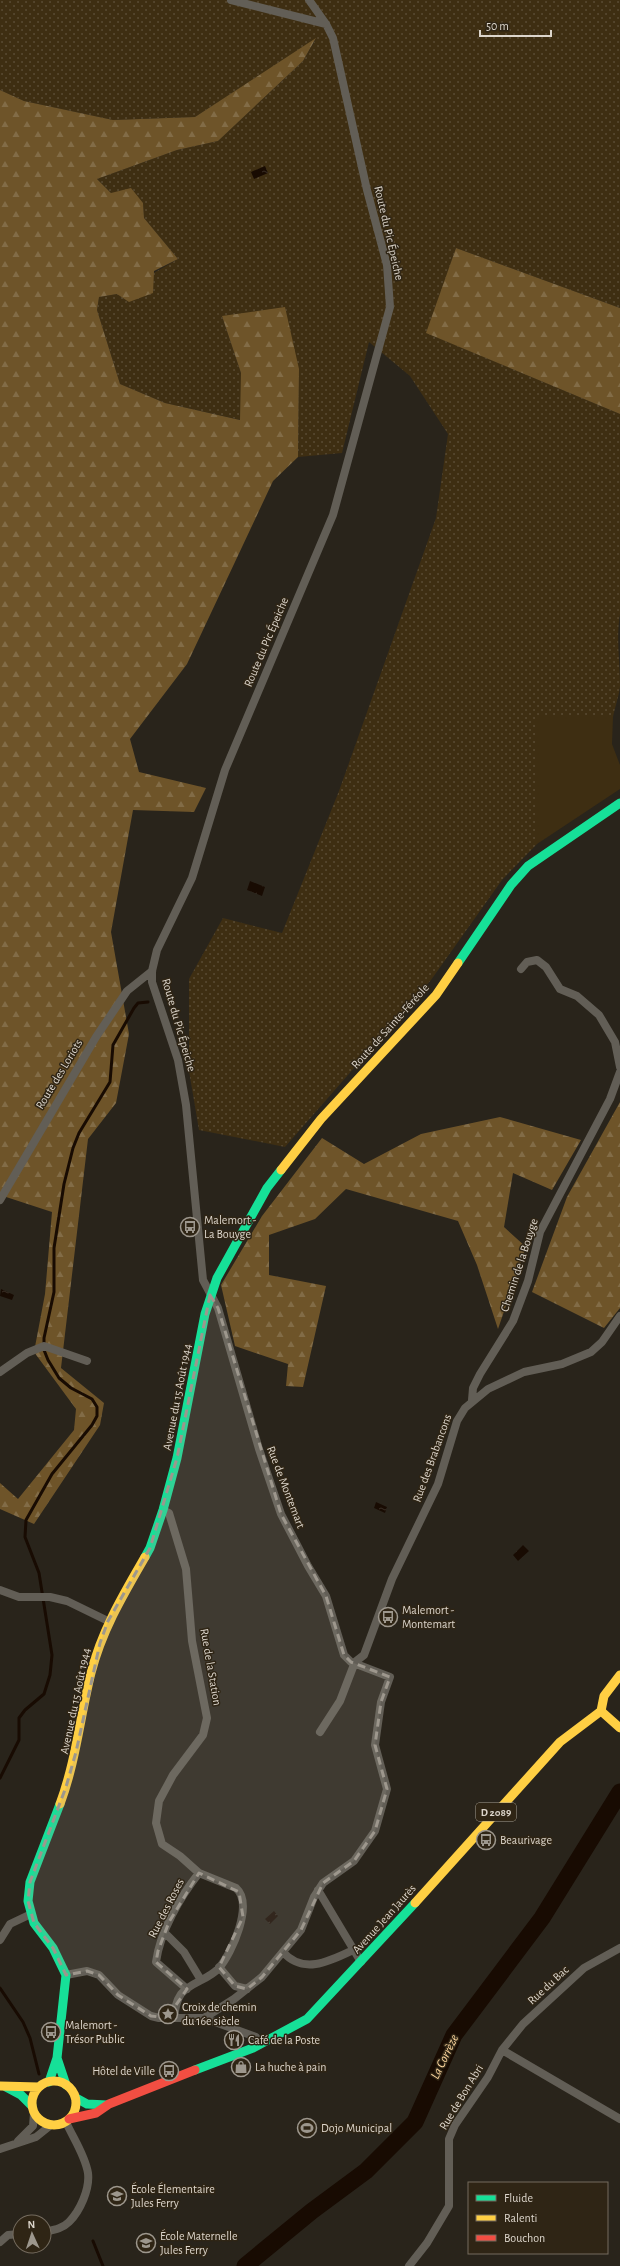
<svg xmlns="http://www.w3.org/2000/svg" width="620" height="2266" font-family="'Alegreya Sans',sans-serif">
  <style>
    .grass { fill: url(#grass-dots) }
    .forest { fill: url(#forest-firs) }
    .green { fill: #3e2e12 }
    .water { fill: url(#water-ripples) }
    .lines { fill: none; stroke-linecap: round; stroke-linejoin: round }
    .stream { stroke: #180b02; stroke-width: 3 }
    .river { stroke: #180b02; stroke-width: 17 }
    .street { stroke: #625e56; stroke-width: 8 }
    .fast { stroke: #16e098; stroke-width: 9 }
    .slow { stroke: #ffcf43; stroke-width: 9 }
    .jam { stroke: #f24e42; stroke-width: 9 }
    .marked { fill: #9d978d; fill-opacity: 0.2; stroke: #9d978d; stroke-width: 3; stroke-dasharray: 8 5; stroke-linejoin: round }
    .labels { text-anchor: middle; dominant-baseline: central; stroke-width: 3; stroke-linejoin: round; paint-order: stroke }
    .shield { fill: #2f2515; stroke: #a8a094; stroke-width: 1 }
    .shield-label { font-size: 11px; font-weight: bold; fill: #dcd5cb }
    .street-label { font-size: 12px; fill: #dcd5cb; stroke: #2f2515 }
    .poi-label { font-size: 12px; fill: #dcd5cb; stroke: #2f2515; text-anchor: start }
    .water-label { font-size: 13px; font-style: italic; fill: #fed79f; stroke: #2f2515 }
  </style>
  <defs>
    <pattern id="grass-dots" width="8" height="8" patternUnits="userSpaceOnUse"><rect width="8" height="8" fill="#3e2e12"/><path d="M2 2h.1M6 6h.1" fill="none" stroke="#594b33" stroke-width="1.8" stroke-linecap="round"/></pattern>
    <pattern id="forest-firs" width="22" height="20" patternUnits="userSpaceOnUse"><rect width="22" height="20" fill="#6e5429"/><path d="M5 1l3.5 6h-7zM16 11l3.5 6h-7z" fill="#826c47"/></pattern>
    <pattern id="water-ripples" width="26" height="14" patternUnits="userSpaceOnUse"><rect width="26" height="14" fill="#180b02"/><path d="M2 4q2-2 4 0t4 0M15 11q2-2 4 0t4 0" fill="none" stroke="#392e26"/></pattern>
  </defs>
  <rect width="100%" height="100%" fill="#29241b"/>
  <!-- grass -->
  <path class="grass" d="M0,0H620V308L456,248L427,333L620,414V614C616,638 620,662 620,686C619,696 615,707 613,717H537V844L502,880L431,980L285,1147L199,1130L189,1071V979L223,918L282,933L339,791L436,518L448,434L410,376L369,342L342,453L298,457L299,369L222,316L241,373V420L165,403L120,384L97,310L99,297L117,294L178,259L144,218L143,203L111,193L97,179L177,150L218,141L303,61L316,39L195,117L113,120L24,101L0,90Z"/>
  <!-- forest -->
  <path class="forest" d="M316,38L303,61L218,141L177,150L97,179L111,193L131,188L143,203L144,218L178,259L154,271L153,293L129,302L117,294L99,297L97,310L120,384L165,403L240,420L241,373L222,316L285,307L299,369L298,457L273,481L187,664L130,739L139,772L206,788L194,812L133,810L111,932L129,1034L116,1103L88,1139L61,1368L104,1403L100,1425L34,1524L0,1509V1483L18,1499L74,1430L76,1409L34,1352L45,1294L52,1212L0,1195V90L24,101L113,120L195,117Z
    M456,248L620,308V414L426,333Z
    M620,1102V1308L604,1328L532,1292L567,1197Z
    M500,1117L581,1140L552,1190L513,1173L504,1227L526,1247L498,1329L477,1265L458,1221L346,1189L315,1219L269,1235V1275L326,1286L303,1387L286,1386L288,1364L235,1346L221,1285L262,1216L322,1138L364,1164L421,1134Z"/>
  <!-- green -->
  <path class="green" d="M537,717H613L612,744L620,765V789L537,844Z"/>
  <!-- water -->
  <path class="water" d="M265,166L268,173L254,179L251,172Z
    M250,881L265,887L262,896L247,890Z
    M1,1289L14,1295L12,1300L0,1296Z
    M376,1502L387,1507L385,1513L374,1508Z
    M523,1545L529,1551L518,1561L513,1555Z
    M274,1911L278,1916L270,1924L265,1919Z"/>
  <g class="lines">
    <!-- stream -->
    <path class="stream" d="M0,1778L19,1740V1718L25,1710L44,1694L50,1675L52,1655L39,1573L25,1537L26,1520L52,1474L92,1425L97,1416V1407L92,1399L71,1388L59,1378L48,1360L44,1350V1338L54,1292V1248L64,1184L73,1148L79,1133L110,1082L113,1045L134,1008L138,1003L148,1002
      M0,1988L23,2022L30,2038L39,2074
      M93,2241L103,2266"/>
    <!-- river -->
    <path class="river" d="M245,2266L312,2211L366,2171L415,2122L454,2035L542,1918L620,1792"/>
    <!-- street -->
    <path class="street" d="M231,0L326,24
      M521,969L527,962L537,960L546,967L560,989L577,996L599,1015L615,1042L620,1067
      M0,1200L96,1037L127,991L152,971
      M0,1372L27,1353L44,1346L87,1361
      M472,1400L473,1388L480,1374L513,1321L528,1281L540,1232L610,1099L620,1072
      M163,1510L169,1513L186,1569L192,1641L207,1718L203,1735L173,1775L159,1801L156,1823L162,1844L180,1856L199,1873L236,1888C254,1904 232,1953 219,1968C208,1980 191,1982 181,1994C176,2001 175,2009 174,2018
      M0,1590L19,1597H50L67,1601L108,1621
      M320,1732L340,1701L355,1662L364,1655L392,1579L438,1484L457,1421L465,1408L488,1389L524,1372L562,1364L591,1352L602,1342L620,1316
      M318,1890L361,1962
      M165,1933L184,1952L201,1980
      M0,1940L10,1924L31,1914
      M283,1952C303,1975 330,1961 353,1950
      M219,1967L235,1986L247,1989
      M66,1975L87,1971L99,1975L118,1995L151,2016L159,2018H204L256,2037L259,2045
      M187,1989L156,1962C160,1932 180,1897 199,1873
      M204,2018L234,1999L262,1977L301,1930L314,1897L323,1883L354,1861L375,1831L387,1789L375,1745L381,1702L390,1677L351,1662L344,1655L326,1596L308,1566L281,1514L259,1449L218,1308L203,1280L186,1105L178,1060L152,982V971L157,950L192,878L225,770L333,515L390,307L387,265L367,190L333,38L326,24L309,0
      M502,2050L620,2119
      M18,2141L33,2126L34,2113
      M0,2149L36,2137L51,2125
      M44,2232C53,2230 62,2229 69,2222C80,2211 90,2189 88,2173C85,2155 73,2138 66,2122
      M0,2242L8,2235L20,2234
      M409,2266L427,2243L449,2206V2139L455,2125L488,2077L502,2050L523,2024L584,1968L620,1948"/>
    <!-- fast -->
    <path class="fast" d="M458,963L511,885L528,866L620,803
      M145,1557L150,1548L163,1510L177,1458L205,1314L217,1278L267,1188L281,1170
      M57,2058L66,2085
      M195,2070L253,2048L307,2019L415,1903
      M49,2082L57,2058L66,1975L53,1948L34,1923L28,1901L30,1882L60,1804
      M6,2087L21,2095L32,2106
      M76,2098L87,2104L107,2105"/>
    <!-- slow -->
    <path class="slow" d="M281,1170L321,1119L436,995L458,963
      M601,1711L620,1728
      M60,1804C76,1761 80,1717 91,1673C102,1630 123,1595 145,1557
      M415,1903L560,1742L601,1711L604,1696L620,1675
      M32 2103a22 22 0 1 1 44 0a22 22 0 1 1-44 0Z
      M0,2086L39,2087"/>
    <!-- jam -->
    <path class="jam" d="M69,2119L96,2113L109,2104L195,2070"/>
  </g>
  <!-- marked area -->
  <path class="marked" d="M210,1295L218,1308L281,1514L326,1596L344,1655L351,1662L390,1677L381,1702L375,1745L387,1789L375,1831L354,1861L323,1883L301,1930L262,1977L247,1989L235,1986L219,1967L243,1917L239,1892L199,1873L169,1922L158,1951L156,1962L187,1989L176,2005L174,2018H168L151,2016L118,1995L99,1975L87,1971L66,1975L53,1948L34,1923L28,1901L30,1882L66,1787L76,1752L100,1643L108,1621L150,1548L177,1458Z"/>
  <!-- icons -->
  <defs>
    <g id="bus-ring" transform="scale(1)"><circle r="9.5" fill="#2f2515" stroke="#9d978d" stroke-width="1.5"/><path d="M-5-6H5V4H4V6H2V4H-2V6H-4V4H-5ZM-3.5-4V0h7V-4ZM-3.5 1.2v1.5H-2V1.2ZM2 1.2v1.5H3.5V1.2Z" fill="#9d978d"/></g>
    <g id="sight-ring" transform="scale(1)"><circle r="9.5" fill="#2f2515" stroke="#9d978d" stroke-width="1.5"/><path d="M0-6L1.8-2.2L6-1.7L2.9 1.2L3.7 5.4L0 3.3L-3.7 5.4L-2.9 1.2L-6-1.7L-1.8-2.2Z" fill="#9d978d"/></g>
    <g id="restaurant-ring" transform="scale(1)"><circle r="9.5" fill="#2f2515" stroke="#9d978d" stroke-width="1.5"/><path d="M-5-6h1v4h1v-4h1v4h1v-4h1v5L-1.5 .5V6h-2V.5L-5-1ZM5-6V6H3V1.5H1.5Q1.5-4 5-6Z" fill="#9d978d"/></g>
    <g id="shop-ring" transform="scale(1)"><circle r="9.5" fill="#2f2515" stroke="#9d978d" stroke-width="1.5"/><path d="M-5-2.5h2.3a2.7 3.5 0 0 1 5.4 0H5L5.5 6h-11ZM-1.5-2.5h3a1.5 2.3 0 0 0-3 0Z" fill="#9d978d"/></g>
    <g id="stadium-ring" transform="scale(1)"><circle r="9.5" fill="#2f2515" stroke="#9d978d" stroke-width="1.5"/><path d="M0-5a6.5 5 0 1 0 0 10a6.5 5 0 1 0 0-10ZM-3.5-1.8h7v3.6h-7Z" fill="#9d978d"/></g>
    <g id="school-ring" transform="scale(1)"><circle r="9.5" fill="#2f2515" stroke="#9d978d" stroke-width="1.5"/><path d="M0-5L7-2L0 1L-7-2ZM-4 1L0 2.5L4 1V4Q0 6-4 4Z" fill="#9d978d"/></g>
  </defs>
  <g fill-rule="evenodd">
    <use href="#bus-ring" x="190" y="1227"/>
    <use href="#bus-ring" x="388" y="1617"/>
    <use href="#bus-ring" x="486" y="1840"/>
    <use href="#sight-ring" x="168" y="2014"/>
    <use href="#bus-ring" x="51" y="2032"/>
    <use href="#restaurant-ring" x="234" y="2040"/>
    <use href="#shop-ring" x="241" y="2067"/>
    <use href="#bus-ring" x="169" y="2071"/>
    <use href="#stadium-ring" x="307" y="2128"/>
    <use href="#school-ring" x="117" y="2196"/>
    <use href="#school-ring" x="146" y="2243"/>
  </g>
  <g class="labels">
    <!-- shield labels -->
    <rect class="shield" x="476" y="1803" width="40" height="18" rx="3"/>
    <g class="shield-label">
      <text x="496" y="1812">D 2089</text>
    </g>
    <!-- street labels -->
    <g class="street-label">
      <text transform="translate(389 233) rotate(77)">Route du Pic Épeiche</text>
      <text transform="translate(266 642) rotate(-67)">Route du Pic Épeiche</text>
      <text transform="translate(179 1025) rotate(74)">Route du Pic Épeiche</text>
      <text transform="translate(390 1026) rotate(-48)">Route de Sainte-Féréole</text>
      <text transform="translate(59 1074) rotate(-59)">Route des Loriots</text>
      <text transform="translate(519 1265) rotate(-72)">Chemin de la Bouyge</text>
      <text transform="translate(177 1397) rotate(-79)">Avenue du 15 Août 1944</text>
      <text transform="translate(432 1458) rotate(-70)">Rue des Brabancons</text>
      <text transform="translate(286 1487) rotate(69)">Rue de Montemart</text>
      <text transform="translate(211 1667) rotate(80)">Rue de la Station</text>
      <text transform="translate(75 1701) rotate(-78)">Avenue du 15 Août 1944</text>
      <text transform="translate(166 1908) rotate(-63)">Rue des Roses</text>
      <text transform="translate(384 1919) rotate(-48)">Avenue Jean Jaurès</text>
      <text transform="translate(548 1985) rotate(-43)">Rue du Bac</text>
      <text transform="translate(461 2097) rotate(-59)">Rue de Bon Abri</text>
    </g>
    <!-- poi labels -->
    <g class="poi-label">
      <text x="204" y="1220">Malemort -<tspan x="204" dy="14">La Bouyge</tspan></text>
      <text x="402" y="1610">Malemort -<tspan x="402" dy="14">Montemart</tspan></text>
      <text x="500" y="1840">Beaurivage</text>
      <text x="182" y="2007">Croix de chemin<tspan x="182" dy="14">du 16e siècle</tspan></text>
      <text x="65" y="2025">Malemort -<tspan x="65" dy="14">Trésor Public</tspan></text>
      <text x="248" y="2040">Café de la Poste</text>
      <text x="255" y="2067">La huche à pain</text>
      <text x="155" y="2071" text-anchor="end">Hôtel de Ville</text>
      <text x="321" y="2128">Dojo Municipal</text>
      <text x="131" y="2189">École Élementaire<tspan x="131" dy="14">Jules Ferry</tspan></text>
      <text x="160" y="2236">École Maternelle<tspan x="160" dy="14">Jules Ferry</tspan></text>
    </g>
    <!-- water labels -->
    <g class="water-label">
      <text transform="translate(445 2057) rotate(-64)">La Corrèze</text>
    </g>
  </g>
  <!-- legend -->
  <rect x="468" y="2182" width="140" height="72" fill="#2f2515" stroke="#746b5e"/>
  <rect x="476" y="2195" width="20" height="6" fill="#16e098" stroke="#746b5e"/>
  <text x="504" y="2202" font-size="12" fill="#dcd5cb">Fluide</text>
  <rect x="476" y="2215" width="20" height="6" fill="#ffcf43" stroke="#746b5e"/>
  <text x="504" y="2222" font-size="12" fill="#dcd5cb">Ralenti</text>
  <rect x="476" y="2235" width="20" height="6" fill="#f24e42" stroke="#746b5e"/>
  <text x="504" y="2242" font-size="12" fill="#dcd5cb">Bouchon</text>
  <!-- north arrow -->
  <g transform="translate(32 2234) rotate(357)"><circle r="19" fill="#2f2515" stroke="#746b5e"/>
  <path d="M0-3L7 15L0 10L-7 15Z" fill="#9d978d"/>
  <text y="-6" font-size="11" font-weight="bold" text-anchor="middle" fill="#dcd5cb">N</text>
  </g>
  <!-- scale -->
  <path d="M480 30v6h71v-6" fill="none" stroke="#dcd5cb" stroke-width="2"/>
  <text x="486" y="30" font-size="12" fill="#dcd5cb" stroke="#2f2515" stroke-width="3" paint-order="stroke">50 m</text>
</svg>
